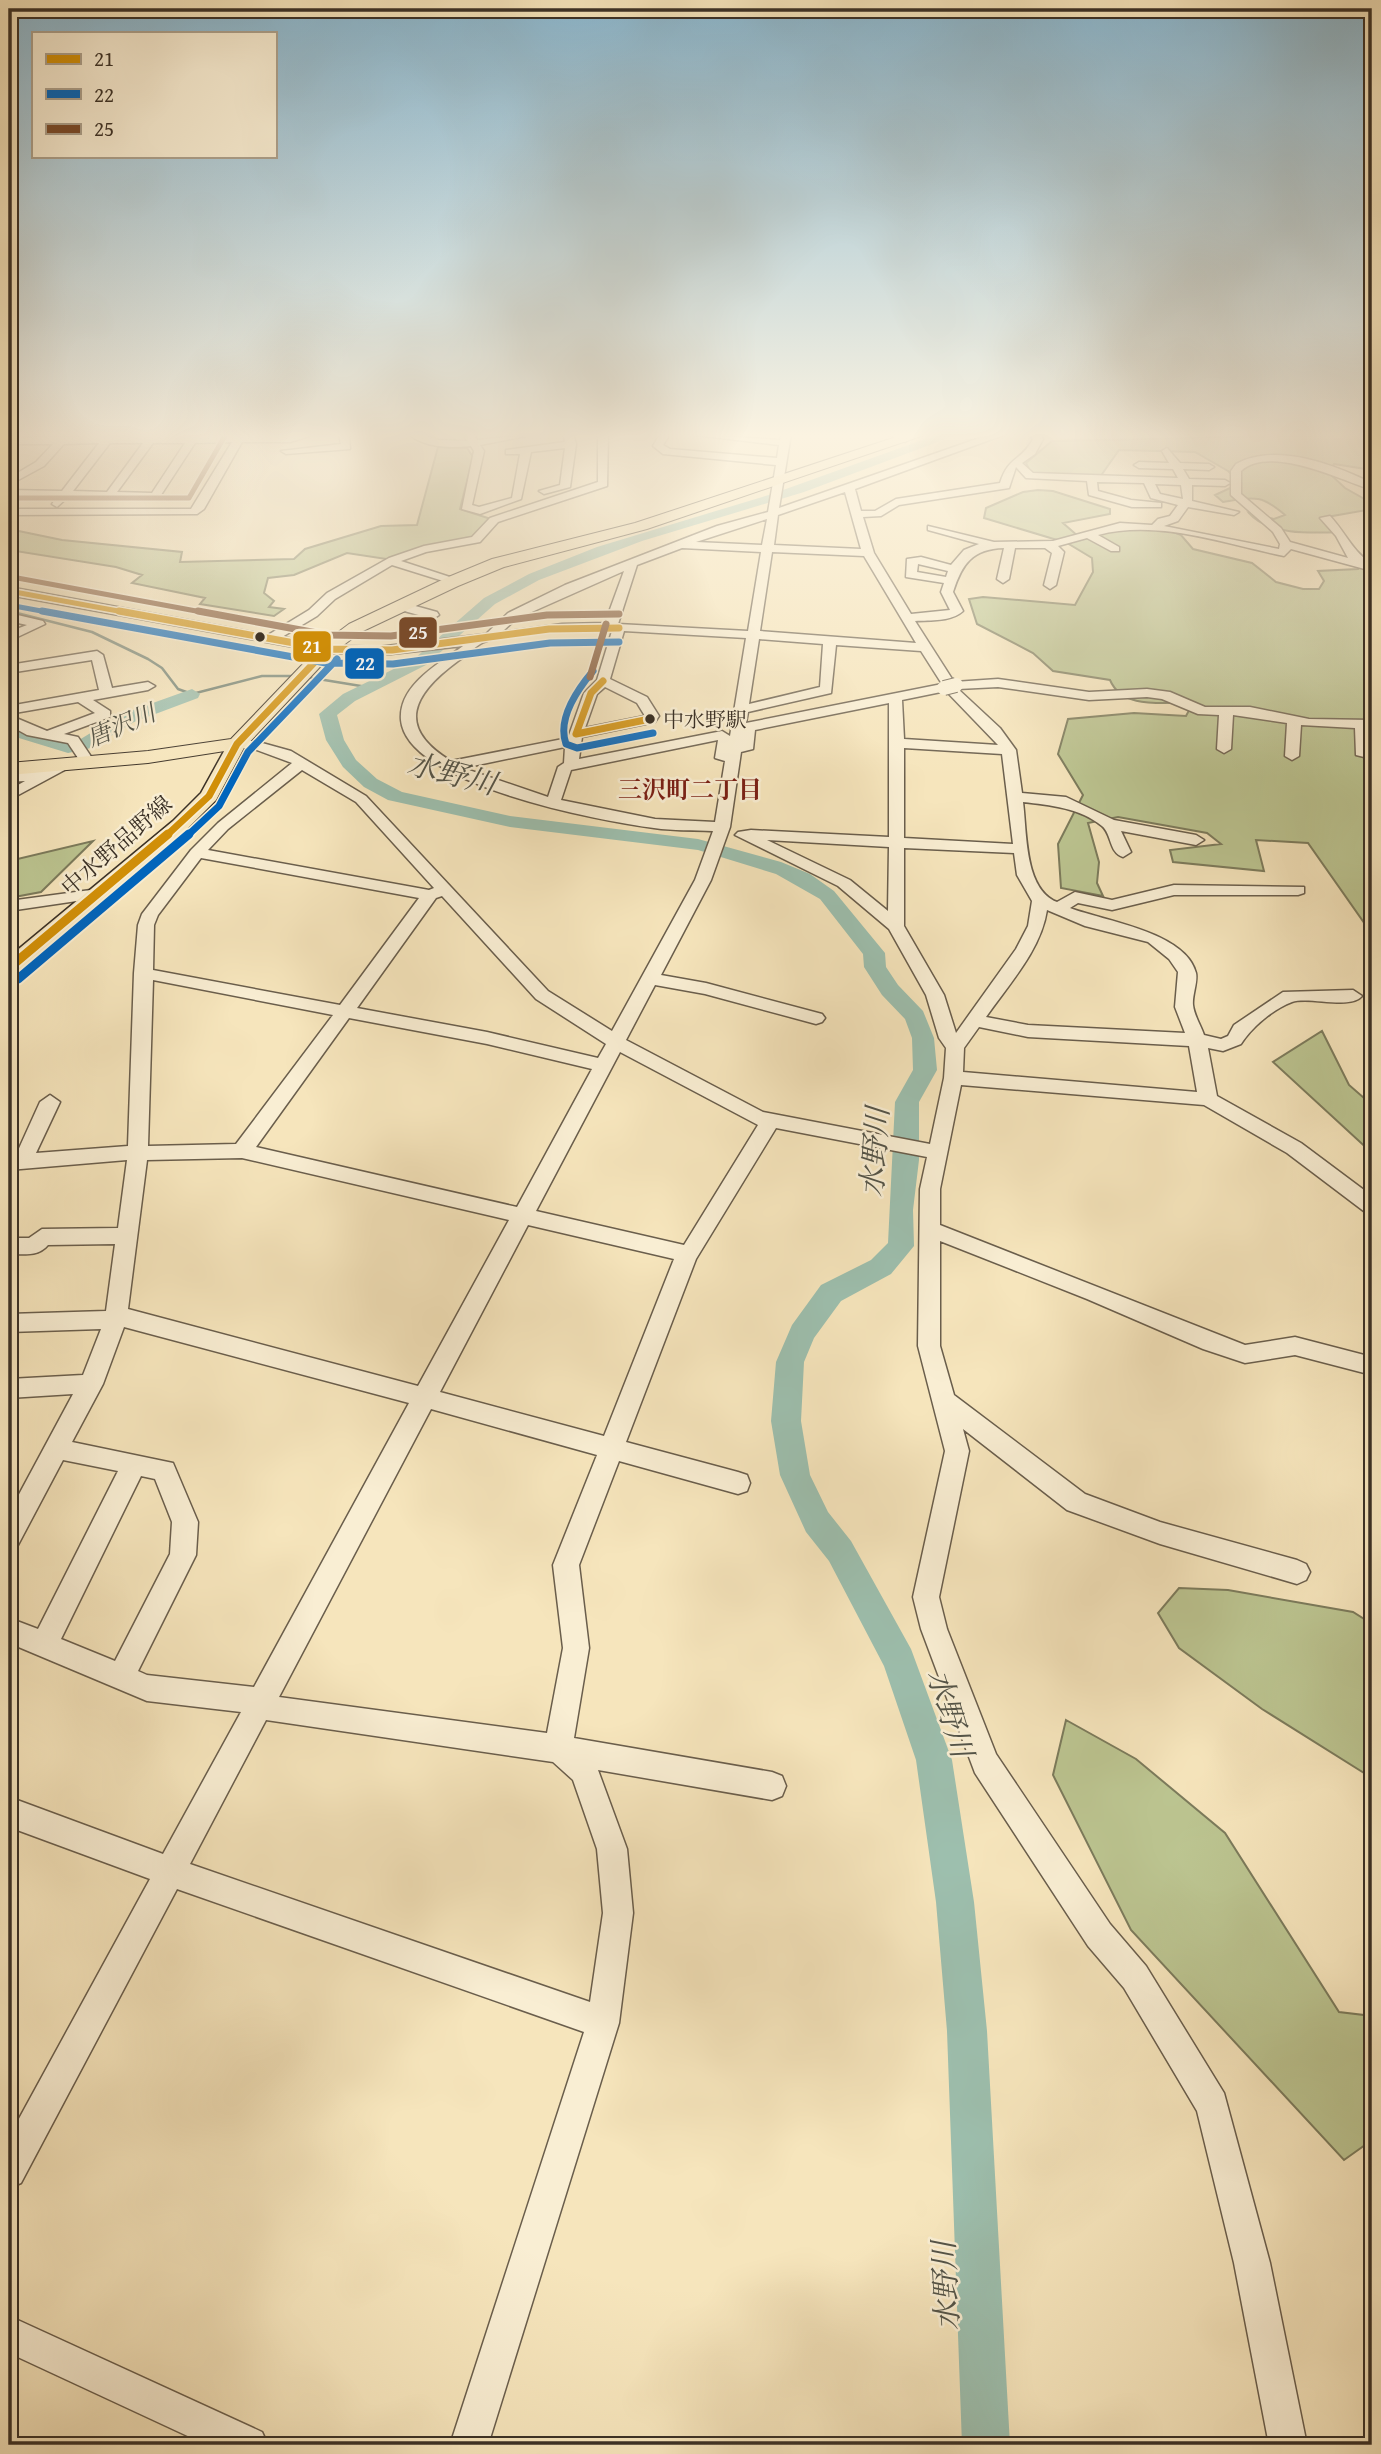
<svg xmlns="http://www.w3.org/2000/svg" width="1381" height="2454" font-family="'Gentium Book Plus','Noto Serif JP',serif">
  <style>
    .green { fill: #bcc591; stroke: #7c7b5c; stroke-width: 2 }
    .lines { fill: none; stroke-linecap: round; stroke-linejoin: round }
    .stream { stroke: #768678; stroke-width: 2.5 }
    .river { fill: #9dbfae; fill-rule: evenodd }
    .minor-casing { stroke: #6a5e4c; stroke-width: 3 }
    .major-casing { stroke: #3b3126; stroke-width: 3 }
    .highway-casing { stroke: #3b3126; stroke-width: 2 }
    .minor { fill: #f9eed3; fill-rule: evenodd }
    .major { fill: #f6e5bc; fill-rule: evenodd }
    .highway { fill: #f6e5bc; fill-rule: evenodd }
    .minor-bridge-casing { stroke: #6a5e4c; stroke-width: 16; stroke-linecap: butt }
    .minor-bridge { stroke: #f9eed3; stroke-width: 14 }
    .bus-1-far2-casing { stroke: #f9eed3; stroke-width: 8 }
    .bus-1-far1-casing { stroke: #f9eed3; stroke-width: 10 }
    .bus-1-casing { stroke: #f9eed3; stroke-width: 13 }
    .bus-2-far2-casing { stroke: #f9eed3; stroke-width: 8 }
    .bus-2-far1-casing { stroke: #f9eed3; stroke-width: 10 }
    .bus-2-casing { stroke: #f9eed3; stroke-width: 13 }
    .bus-3-far1-casing { stroke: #f9eed3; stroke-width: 8 }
    .bus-3-casing { stroke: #f9eed3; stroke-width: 10 }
    .bus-1-far2 { stroke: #d18f08; stroke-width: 5 }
    .bus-1-far1 { stroke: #d18f08; stroke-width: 7 }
    .bus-1 { stroke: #d18f08; stroke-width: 9 }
    .bus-2-far2 { stroke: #0065bd; stroke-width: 5 }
    .bus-2-far1 { stroke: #0065bd; stroke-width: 7 }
    .bus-2 { stroke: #0065bd; stroke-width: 9 }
    .bus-3-far1 { stroke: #7a4b2a; stroke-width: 5 }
    .bus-3 { stroke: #7a4b2a; stroke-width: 7 }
    .bus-dot { fill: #3b3126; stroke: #f9eed3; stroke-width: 2.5 }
    .labels { text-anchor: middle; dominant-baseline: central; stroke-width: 5; stroke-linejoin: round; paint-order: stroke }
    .far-bus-label { font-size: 21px; fill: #3b3126; stroke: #f9eed3; text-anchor: start }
    .far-street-label { font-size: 23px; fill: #3b3126; stroke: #f9eed3 }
    .far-water-label { font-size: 24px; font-style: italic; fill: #545448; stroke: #f9eed3 }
    .far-neighbourhood-label { font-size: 24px; font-weight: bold; fill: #7a1f14; stroke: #f9eed3 }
    .water-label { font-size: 30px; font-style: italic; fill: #545448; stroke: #f9eed3 }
    .line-badge { stroke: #f9eed3; stroke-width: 2.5 }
    .badge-label { font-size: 19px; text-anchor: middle; font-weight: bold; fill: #fff }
  </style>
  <rect width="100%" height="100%" fill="#f6e5bc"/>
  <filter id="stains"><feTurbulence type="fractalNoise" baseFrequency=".00286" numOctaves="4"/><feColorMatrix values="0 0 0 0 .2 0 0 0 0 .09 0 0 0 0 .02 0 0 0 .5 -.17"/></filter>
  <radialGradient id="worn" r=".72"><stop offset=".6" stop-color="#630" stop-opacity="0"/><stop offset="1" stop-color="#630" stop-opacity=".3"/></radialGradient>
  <!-- green -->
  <path class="green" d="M1372,434V470L1334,464L1331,475L1345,488L1368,501L1367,510L1327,517L1342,532C1314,533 1269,536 1249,513L1274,519L1285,515C1261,494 1254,497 1223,502L1215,495L1241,483L1228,471L1195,452L1119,450L1100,477L1031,473L1026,463L1052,441Z
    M438,447L467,448L473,457L460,509L494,520L476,540L393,560L347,553L294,575L268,578L264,593L274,601L269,607L284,609L274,616L200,604L205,598L132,583L142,575L116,567L9,550V529L62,540L182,552L180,562L294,559L305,549L381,526L417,525Z
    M1038,490L1053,491L1110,509V514L1063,523L1079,537L1129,527L1171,531L1181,535L1193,549L1252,563L1276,582L1303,589H1319L1324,581L1318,571L1358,569L1360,557L1372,553V934L1308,843L1256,840L1264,871L1173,862L1170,850L1221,844L1207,833L1118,817L1088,823L1099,862L1097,883L1103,896L1061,888L1058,844L1083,795L1058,754L1068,719L1134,713L1186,716L1193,703C1167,701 1123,711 1110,680L1053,671L1033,653L977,624L969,599L983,597L1075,605L1093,572L1092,558L1067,543L984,518L986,508L1023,492Z
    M93,841L41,892L9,898V861Z
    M1322,1031L1349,1085L1372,1105V1153L1273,1062Z
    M1179,1588L1228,1590L1353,1612L1372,1624V1778L1262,1709L1179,1648L1158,1613Z
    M1066,1720L1136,1759L1225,1833L1339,2012L1372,2016V2140L1344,2160L1131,1930L1053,1775Z"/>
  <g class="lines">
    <!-- stream -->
    <path class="stream" d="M9,611L92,632L148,659L162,668L178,689L192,694L262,676H298
      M306,677L367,687"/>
    <!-- river -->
    <path class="river" d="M939,434H959L804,492L642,541L539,580L495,604L426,665L355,701L337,715L344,740L356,760L377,779L402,792L510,816L698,839L781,862L810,874L834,891L885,953L886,967L898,985L923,1011L934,1038L937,1070L919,1102V1160L913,1210L914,1246L891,1274L841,1301L814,1338L804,1362L801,1421L810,1475L828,1512L851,1541L911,1649L952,1760L974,1902L987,2031L1010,2445H962L947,2031L936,1902L916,1760L884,1666L829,1561L806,1532L780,1475L771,1421L776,1362L792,1325L821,1285L871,1260L888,1243L895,1102L913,1070L912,1038L905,1019L882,995L864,967L863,954L820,899L776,874L698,850L510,827L388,800L364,787L343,767L326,740L319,714L343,694L414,659L484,598L529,574L597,547L772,494Z
      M192,689L200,694L198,698L134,722L91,748L68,753L9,735V724L69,742L79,740L122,714Z"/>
    <!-- minor casing -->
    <g class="minor-casing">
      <path id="minor" d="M191,434H317L290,442H242L204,509L197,514L9,515V509H191L232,442L195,443L159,498L68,497L57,507L52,504L57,497L9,496V490L62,491L99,443L64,444L44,466L9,485V478L36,462L53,444H9V438ZM110,443H143L107,492L73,491ZM153,443H185L152,493L117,492Z
        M339,434H349L350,449L286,454L281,451L341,444Z
        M408,434H421L438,440L467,441L463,434H473L477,440L537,434L480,445L484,451L472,505L479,507L512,498L520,454H506V450L565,442L563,434H573L576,444L570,487L544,494L539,491L560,485L565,448L531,452L521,499L480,514L462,509L474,451L471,446C449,448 426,448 408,434Z
        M598,434H608L607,486L498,522L480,542L426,552L401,561L456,579V585L392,565L335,599L317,616L282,637L327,645L378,647L486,634L508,613L565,585L717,526L768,512L776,465L663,454L653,446L660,434H670L663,445L670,449L777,458L779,445L687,434L780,440L781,434H791L779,508L991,434H1006L855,489L861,511H875L896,499L1000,483C1009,455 1021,462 1033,439L1028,434H1039L1043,439L1035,454L1022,463L1033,473L1178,478L1173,469L1139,468L1134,465L1139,462L1169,463L1162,451L1167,448L1180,463L1209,464L1214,467L1209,470L1183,469L1189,479L1225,480L1230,483L1225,486L1192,485V501L1239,512L1234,515L1188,507L1178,521L1164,526L1279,549L1280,544L1273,532L1231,495V471L1236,464C1277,442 1334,465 1372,483V490C1343,481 1270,444 1241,471V494L1281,528L1290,542L1348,558L1336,536L1320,518L1330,516C1345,532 1353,552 1372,564V571L1291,549L1284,556C1225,544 1158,519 1098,535L1119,547V551H1111L1087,538L1058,546L1064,552L1056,585L1050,589L1044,585L1052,553L1045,548H1015L1009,579L1003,583L997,579L1004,548C972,549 962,564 953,592L963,611C951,622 931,620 915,621L954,682L998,679L1089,692L1147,689L1170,692L1205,707H1250L1309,719L1372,720L1368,758L1356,755L1355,728L1301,725L1299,756L1292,760L1285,756L1287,723L1233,715L1231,749L1224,753L1217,749L1219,715L1198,714L1162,699L1147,697L1089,700L998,687L958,689L1000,728L1016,750L1022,793L1066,797L1114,820L1196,835L1204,840L1196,845L1121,831L1131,852L1123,857C1109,853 1112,834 1102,826C1080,808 1050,805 1023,802C1027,832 1024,889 1057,902L1075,892L1112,900L1174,885L1304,887V893L1298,895H1174L1112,910L1078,903L1070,908C1104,921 1186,932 1196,973C1198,982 1192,995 1193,1005C1194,1015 1201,1026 1204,1035L1221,1039L1228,1036L1234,1025L1283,992L1353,990L1362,996C1350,1010 1309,996 1292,1002C1273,1009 1251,1028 1241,1044L1223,1051L1208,1048L1217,1096L1301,1143L1372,1196V1215L1365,1212L1287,1153L1204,1105L961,1085L940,1189V1225L1245,1345L1295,1337L1372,1357V1375L1295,1355L1245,1363L1203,1349L1087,1299L940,1241V1346L954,1395L1085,1494L1160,1522L1297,1560L1306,1564L1310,1572L1306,1580L1297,1584L1160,1544L1067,1510L963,1429L969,1451L939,1597L947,1629L996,1754L1110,1924L1146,1966L1224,2093L1270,2263L1307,2445H1269L1234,2263L1197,2111L1124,1988L1088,1946L975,1773L921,1629L913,1597L945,1451L918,1346L920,1189L927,1157L776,1128L696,1259L626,1442L738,1472L747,1475L750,1483L747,1491L738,1494L619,1461L579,1565L589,1648L574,1738L772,1772L782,1776L786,1786L782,1796L772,1800L598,1770L627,1849L633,1913L619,2023L488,2445H450L584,2032L177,1889L21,2183L9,2188V2137L150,1879L9,1827V1797L163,1854L241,1712L147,1701L9,1643V1618L38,1629L118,1471L63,1460L18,1545L9,1548V1513L73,1394L9,1398V1379L83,1375L101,1329L9,1332V1314L106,1311L115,1244L48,1245C38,1257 24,1254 9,1254V1238H29L42,1229L118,1228L127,1160L9,1170V1156L16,1155L40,1102L50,1095L60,1102L36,1153L128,1146L134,973L138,925L142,914L191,850L218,823L292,763L254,749L232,747V741H255L291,751L366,796L548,991L612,1031L695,880L713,831C694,830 673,831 654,828C601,821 407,785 401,720C398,685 440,663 463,646L391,654L327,653L9,595V587L268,635L309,610L327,593L389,558L424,546L472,537L490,518L598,482ZM1016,467L1026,478L1087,481L1089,495L1132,507H1161V503L1131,500L1098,491L1097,482L1144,483L1151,498L1178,505L1170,516L1158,519L1152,525L1120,523L1053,541L994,542L928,526V530L979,544L964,550L951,565L921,557L907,559L906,577L944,583L941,592L950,610L911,614L874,553L863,517L881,516L899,505L1009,488ZM1155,484L1181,485L1183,499L1160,494ZM845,492L861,549L774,545L778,515ZM767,519L762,545L696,542ZM682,548L761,552L748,631L618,624L637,565ZM772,552L864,556L916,643L760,631ZM918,564L948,571L946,577L917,572ZM624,571L605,623L562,624L502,632L516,619ZM612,631L597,680L584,693L568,738L451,761C395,727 413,694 458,661C466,656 475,646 484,642C513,631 580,629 612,631ZM624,631L746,638L730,736L722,731L579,759L582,737L655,722L659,716L647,697L610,679ZM759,639L823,644L820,687L749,704ZM836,645L921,651L942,684L746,723L748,712L831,693ZM605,687L637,703L645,716L585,728L597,694ZM946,691L998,745L904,739L902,700ZM889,703V837L751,830L738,832L735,835L838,886L889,929L926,995L939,1038L946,1048L944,1078L930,1144L763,1112L626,1040L655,985L705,994L816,1024L822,1022L825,1018L822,1014L706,983L661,975L711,880L730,827L741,752L753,749L755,730ZM718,740L715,758L725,761L715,822L655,819L561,800L571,770ZM565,747L564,763L558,767L548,797L463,768ZM904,748L1002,754L1013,844L904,838ZM302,770L356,802L434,888L429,890L208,850L228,829ZM767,840L889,847L888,911L850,880ZM904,848L1014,853L1017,875L1032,901L1028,926L1016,949L956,1033L944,995L904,926ZM201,858L419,898L340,1005L153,970L154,925L158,915ZM442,896L536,999L606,1044L598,1058L487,1032L357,1008L436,898ZM1047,910L1085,926L1148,942L1169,959L1178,972L1175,1007L1185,1033L1028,1025L986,1017C1009,984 1041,950 1047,910ZM153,980L333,1015L236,1144L148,1146ZM349,1018L487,1044L592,1069L517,1207L256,1147ZM979,1027L1028,1037L1189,1046L1197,1092L963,1072L964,1048ZM620,1052L758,1125L684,1245L536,1211ZM242,1158L509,1220L418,1386L128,1309L147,1160ZM528,1225L674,1259L604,1436L440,1392ZM124,1327L409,1403L254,1687L147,1675L138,1671L196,1555L198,1522L173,1463L72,1442L103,1384ZM431,1409L597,1455L553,1565L563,1648L547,1733L279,1697ZM141,1476L155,1479L172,1522L170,1554L115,1661L61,1639ZM266,1720L553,1762L573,1780L597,1849L603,1913L590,2002L190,1864Z
        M887,434H902L910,439L905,442Z
        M401,602L437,612L439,615L433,619L397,609V603Z
        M9,613L43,621L45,624L9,641V632L27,625L9,621Z
        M97,651L103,655L112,688L148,682L155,686L148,690L93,700L110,711V717L64,734L78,737L94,761L92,764H82L68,743L27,735L9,725V715L47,731L95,713L78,702L9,714V706L99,690L92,660L9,673V665Z
        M67,759L74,763L72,766L9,800V790L25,781L9,782V774L43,771Z
        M98,889L106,894L104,897L9,911V901Z
        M9,2316L262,2432L268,2445H207L9,2353Z"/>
    </g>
    <!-- major casing -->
    <g class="major-casing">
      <path id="major" d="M237,739L246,744L216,800L187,829L17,973L9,975V957L173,821L201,793L228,744Z"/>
    </g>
    <!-- highway casing -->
    <g class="highway-casing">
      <path id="highway" d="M905,434H927L647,529L504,567L458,586L361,632L333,653L244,748L148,763L9,775V763L148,751L231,739L321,645L349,624L446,578L492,559L635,523Z"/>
    </g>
    <!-- minor -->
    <use href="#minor" class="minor"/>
    <!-- major -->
    <use href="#major" class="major"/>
    <!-- highway -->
    <use href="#highway" class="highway"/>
    <!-- minor-bridge casing -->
    <g class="minor-bridge-casing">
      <path id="minor-bridge" d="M944,688L956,685"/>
    </g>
    <!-- minor-bridge -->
    <use href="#minor-bridge" class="minor-bridge"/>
    <!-- bus-1-far2 casing -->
    <g class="bus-1-far2-casing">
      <path id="bus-1-far2" d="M9,591L129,613"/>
    </g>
    <!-- bus-1-far1 casing -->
    <g class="bus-1-far1-casing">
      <path id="bus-1-far1" d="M119,611L327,649L392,650L549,629L619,628
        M603,681L591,693L576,734L650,719
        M166,836L209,796L237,744L327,649"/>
    </g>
    <!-- bus-1 casing -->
    <g class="bus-1-casing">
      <path id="bus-1" d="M9,968L168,834"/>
    </g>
    <!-- bus-2-far2 casing -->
    <g class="bus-2-far2-casing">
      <path id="bus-2-far2" d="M9,605L52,613"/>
    </g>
    <!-- bus-2-far1 casing -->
    <g class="bus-2-far1-casing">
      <path id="bus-2-far1" d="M42,611L326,663L393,664L550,643L619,642
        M593,671C577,690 557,719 566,744L577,748L653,733
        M187,836L219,806L248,752L337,659"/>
    </g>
    <!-- bus-2 casing -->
    <g class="bus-2-casing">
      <path id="bus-2" d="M18,979L189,834"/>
    </g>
    <!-- bus-3-far1 casing -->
    <g class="bus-3-far1-casing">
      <path id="bus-3-far1" d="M9,498H189L226,434
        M12,577L207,613"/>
    </g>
    <!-- bus-3 casing -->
    <g class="bus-3-casing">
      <path id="bus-3" d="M198,611L328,635L391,636L547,615L619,614
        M590,677L606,624"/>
    </g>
    <!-- bus-1-far2 -->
    <use href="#bus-1-far2" class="bus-1-far2"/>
    <!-- bus-1-far1 -->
    <use href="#bus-1-far1" class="bus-1-far1"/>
    <!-- bus-1 -->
    <use href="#bus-1" class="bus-1"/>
    <!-- bus-2-far2 -->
    <use href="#bus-2-far2" class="bus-2-far2"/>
    <!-- bus-2-far1 -->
    <use href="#bus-2-far1" class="bus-2-far1"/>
    <!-- bus-2 -->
    <use href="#bus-2" class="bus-2"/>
    <!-- bus-3-far1 -->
    <use href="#bus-3-far1" class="bus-3-far1"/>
    <!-- bus-3 -->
    <use href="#bus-3" class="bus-3"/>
  </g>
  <!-- sky -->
  <linearGradient id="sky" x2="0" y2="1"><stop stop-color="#8ab8d1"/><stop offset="0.56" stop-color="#fbf3e1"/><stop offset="1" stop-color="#fbf3e1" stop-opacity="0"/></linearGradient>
  <rect width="1381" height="778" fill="url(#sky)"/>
  <!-- markers -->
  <g class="bus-dot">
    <circle cx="260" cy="637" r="6"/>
    <circle cx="650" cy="719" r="6"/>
  </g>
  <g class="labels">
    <!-- far-bus labels -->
    <g class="far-bus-label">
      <text x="663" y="719">中水野駅</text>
    </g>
    <!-- far-street labels -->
    <g class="far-street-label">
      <text transform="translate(116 845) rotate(-41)">中水野品野線</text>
    </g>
    <!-- far-water labels -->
    <g class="far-water-label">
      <text transform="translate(121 725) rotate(-23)">唐沢川</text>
    </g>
    <!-- far-neighbourhood labels -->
    <g class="far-neighbourhood-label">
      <text x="690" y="789">三沢町二丁目</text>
    </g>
    <!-- water labels -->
    <g class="water-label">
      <text transform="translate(452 773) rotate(14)">水野川</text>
      <text transform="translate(874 1152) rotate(-86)">水野川</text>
      <text transform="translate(951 1713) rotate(73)">水野川</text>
      <text transform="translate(945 2286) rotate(-93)">水野川</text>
    </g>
  </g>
  <g class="line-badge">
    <rect x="398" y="616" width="40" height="33" rx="7" fill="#7a4b2a"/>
    <rect x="292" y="630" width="40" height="33" rx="7" fill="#d18f08"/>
    <rect x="344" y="647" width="41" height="33" rx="7" fill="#0065bd"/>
  </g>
  <g class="badge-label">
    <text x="418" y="639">25</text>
    <text x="312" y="653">21</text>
    <text x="365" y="670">22</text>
  </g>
  <!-- margin -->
  <rect width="1381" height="2454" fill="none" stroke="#f6e5bc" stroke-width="35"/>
  <rect x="10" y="10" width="1360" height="2433" fill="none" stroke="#3b3126" stroke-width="3.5"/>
  <rect x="18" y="18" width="1346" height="2419" fill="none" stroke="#3b3126" stroke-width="2"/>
  <!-- legend -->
  <rect x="32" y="32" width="245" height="126" fill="#f9eed3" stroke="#ada28e" stroke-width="2"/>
  <rect x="46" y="54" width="35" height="10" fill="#d18f08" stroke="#ada28e" stroke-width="2"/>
  <text x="94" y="66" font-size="21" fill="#3b3126">21</text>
  <rect x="46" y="89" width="35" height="10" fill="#0065bd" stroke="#ada28e" stroke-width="2"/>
  <text x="94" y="102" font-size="21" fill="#3b3126">22</text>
  <rect x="46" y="124" width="35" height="10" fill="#7a4b2a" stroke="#ada28e" stroke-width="2"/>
  <text x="94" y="136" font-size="21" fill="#3b3126">25</text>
  <rect width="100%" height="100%" filter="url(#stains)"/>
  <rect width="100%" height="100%" fill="url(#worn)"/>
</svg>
